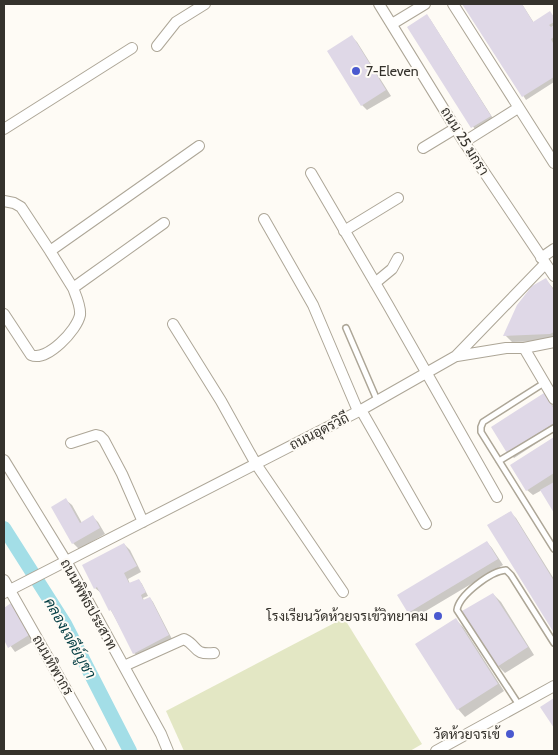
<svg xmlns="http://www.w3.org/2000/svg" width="558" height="755" font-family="Cabin,Sarabun,sans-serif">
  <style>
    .green { fill: #e3e7c4 }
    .shadow { fill: #0003 }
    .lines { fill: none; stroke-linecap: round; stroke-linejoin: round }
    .canal { stroke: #a3dee7; stroke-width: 14 }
    .building { fill: #dfd8e7 }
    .lane-casing { stroke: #ada697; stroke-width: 8 }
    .street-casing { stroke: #ada697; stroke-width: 12 }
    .lane { stroke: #fff; stroke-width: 5 }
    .street { stroke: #fff; stroke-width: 10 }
    .poi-dot { fill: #4a59cf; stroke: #fefbf5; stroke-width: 2 }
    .labels { text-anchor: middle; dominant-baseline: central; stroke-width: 4; stroke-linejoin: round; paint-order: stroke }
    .poi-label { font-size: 14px; fill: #35322c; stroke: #fefbf5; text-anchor: end }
    .street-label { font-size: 14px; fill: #35322c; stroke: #fefbf5 }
    .water-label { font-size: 15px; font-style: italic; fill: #043e44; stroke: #fefbf5 }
  </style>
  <rect width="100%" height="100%" fill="#fefbf5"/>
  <!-- green -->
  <path class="green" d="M344,618L422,744L410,751H184L166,711Z"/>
  <!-- shadow -->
  <path class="shadow" d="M464,4H522L534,23L550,13L554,17V82L526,100Z
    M430,19L494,120L476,131L409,27Z
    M352,37L357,42L391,96L367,110L362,105Z
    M546,280L554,289V341L512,342L505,335Z
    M544,395L554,407V432L514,458L508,452Z
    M554,439V510L542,490L533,495L527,490L512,466Z
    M66,500L72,505L82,523L93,517L98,522L105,534L79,549L73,543L53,508Z
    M510,512L516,518L554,579V630L489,525Z
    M487,542L492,548L503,565L414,618L409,613L399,596Z
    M124,544L130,550L141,572L128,579L130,584L139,580L142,584L148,596L143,598L144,601L150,598L153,602L172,639L138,656L134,653L113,614L101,593L95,588Z
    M493,594L501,602L534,655L505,673L498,666Z
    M11,605L16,610L34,641L15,652L4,637V609Z
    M456,620L463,627L504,691L465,717L458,709Z"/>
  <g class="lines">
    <!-- canal -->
    <path class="canal" d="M4,528L65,624L130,751"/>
  </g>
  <!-- building -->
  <path class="building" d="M462,4H522L533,22L550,11L554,17V22L549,25L551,27L554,25V37L551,39L554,45V77L522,97Z
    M427,14L491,116L471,128L407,27Z
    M352,35L386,90L361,106L327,51Z
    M546,278L554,291V332L550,334L503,336L517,305L532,286Z
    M544,393L554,409V423L507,453L491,427Z
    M554,437V473L526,491L510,465Z
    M554,482V513L540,490Z
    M66,498L80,523L93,515L100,528L72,544L51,507Z
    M511,511L554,581V633L487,525Z
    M487,541L498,559L408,613L397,595Z
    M124,543L137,566L124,573L129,583L139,579L146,592L141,595L143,600L150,597L169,635L133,654L111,610L109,611L97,587L94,589L82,565Z
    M493,593L528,647L497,667L462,611Z
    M11,603L29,635L8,648L4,640V608Z
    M456,618L498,684L457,710L415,644Z
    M554,698V728L540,707Z"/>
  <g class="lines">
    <!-- lane casing -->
    <g class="lane-casing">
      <path id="lane" d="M346,328L377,400
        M544,383L483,422L481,427V432L554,549
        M499,461L554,428
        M519,705L457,610C459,595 491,571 506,570L511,575L554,643"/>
    </g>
    <!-- street casing -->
    <g class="street-casing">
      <path id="street" d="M379,4L464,142L554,276
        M453,4L554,163
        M392,24L425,4
        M157,46L176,22L205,4
        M4,129L132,48
        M464,142L518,108
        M423,148L456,128
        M311,173L388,305L497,497
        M4,201L14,203L21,207L50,251L199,146
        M264,219L313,305L358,411
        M344,231L398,198
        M50,251L73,288L164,223
        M541,258L554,249
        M375,283L392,269L398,258
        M4,314L31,355C47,362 77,330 80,315C81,306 76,296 73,288
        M173,324L221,401L256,464L343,592
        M524,348L554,399
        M457,356L506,348H524L554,342
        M361,410L426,524
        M71,443L96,435L100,436L104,440L122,474L143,522
        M4,460L66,561L161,734L168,751
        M4,580L101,751
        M4,593L361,410L456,356L545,264
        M124,666L184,639C199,646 192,655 214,653
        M436,751L554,686"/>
    </g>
    <!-- lane -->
    <use href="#lane" class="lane"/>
    <!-- street -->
    <use href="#street" class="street"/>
  </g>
  <!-- markers -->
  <g class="poi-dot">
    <circle cx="356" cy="71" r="5"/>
    <circle cx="438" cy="616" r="5"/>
    <circle cx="510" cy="734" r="5"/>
  </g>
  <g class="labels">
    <!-- poi labels -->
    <g class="poi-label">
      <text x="366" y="71" text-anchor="start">7-Eleven</text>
      <text x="428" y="616">โรงเรียนวัดห้วยจรเข้วิทยาคม</text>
      <text x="500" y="734">วัดห้วยจรเข้</text>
    </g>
    <!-- street labels -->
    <g class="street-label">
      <text transform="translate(465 141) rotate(58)">ถนน 25 มกรา</text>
      <text transform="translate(319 431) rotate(-27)">ถนนอุดรวิถี</text>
      <text transform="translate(89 604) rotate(61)">ถนนพิพิธประสาท</text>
      <text transform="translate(53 665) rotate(60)">ถนนทิพากร</text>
    </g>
    <!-- water labels -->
    <g class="water-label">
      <text transform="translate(70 638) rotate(61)">คลองเจดีย์บูชา</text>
    </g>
  </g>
  <!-- border -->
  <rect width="558" height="755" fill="none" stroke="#35322c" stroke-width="10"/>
</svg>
